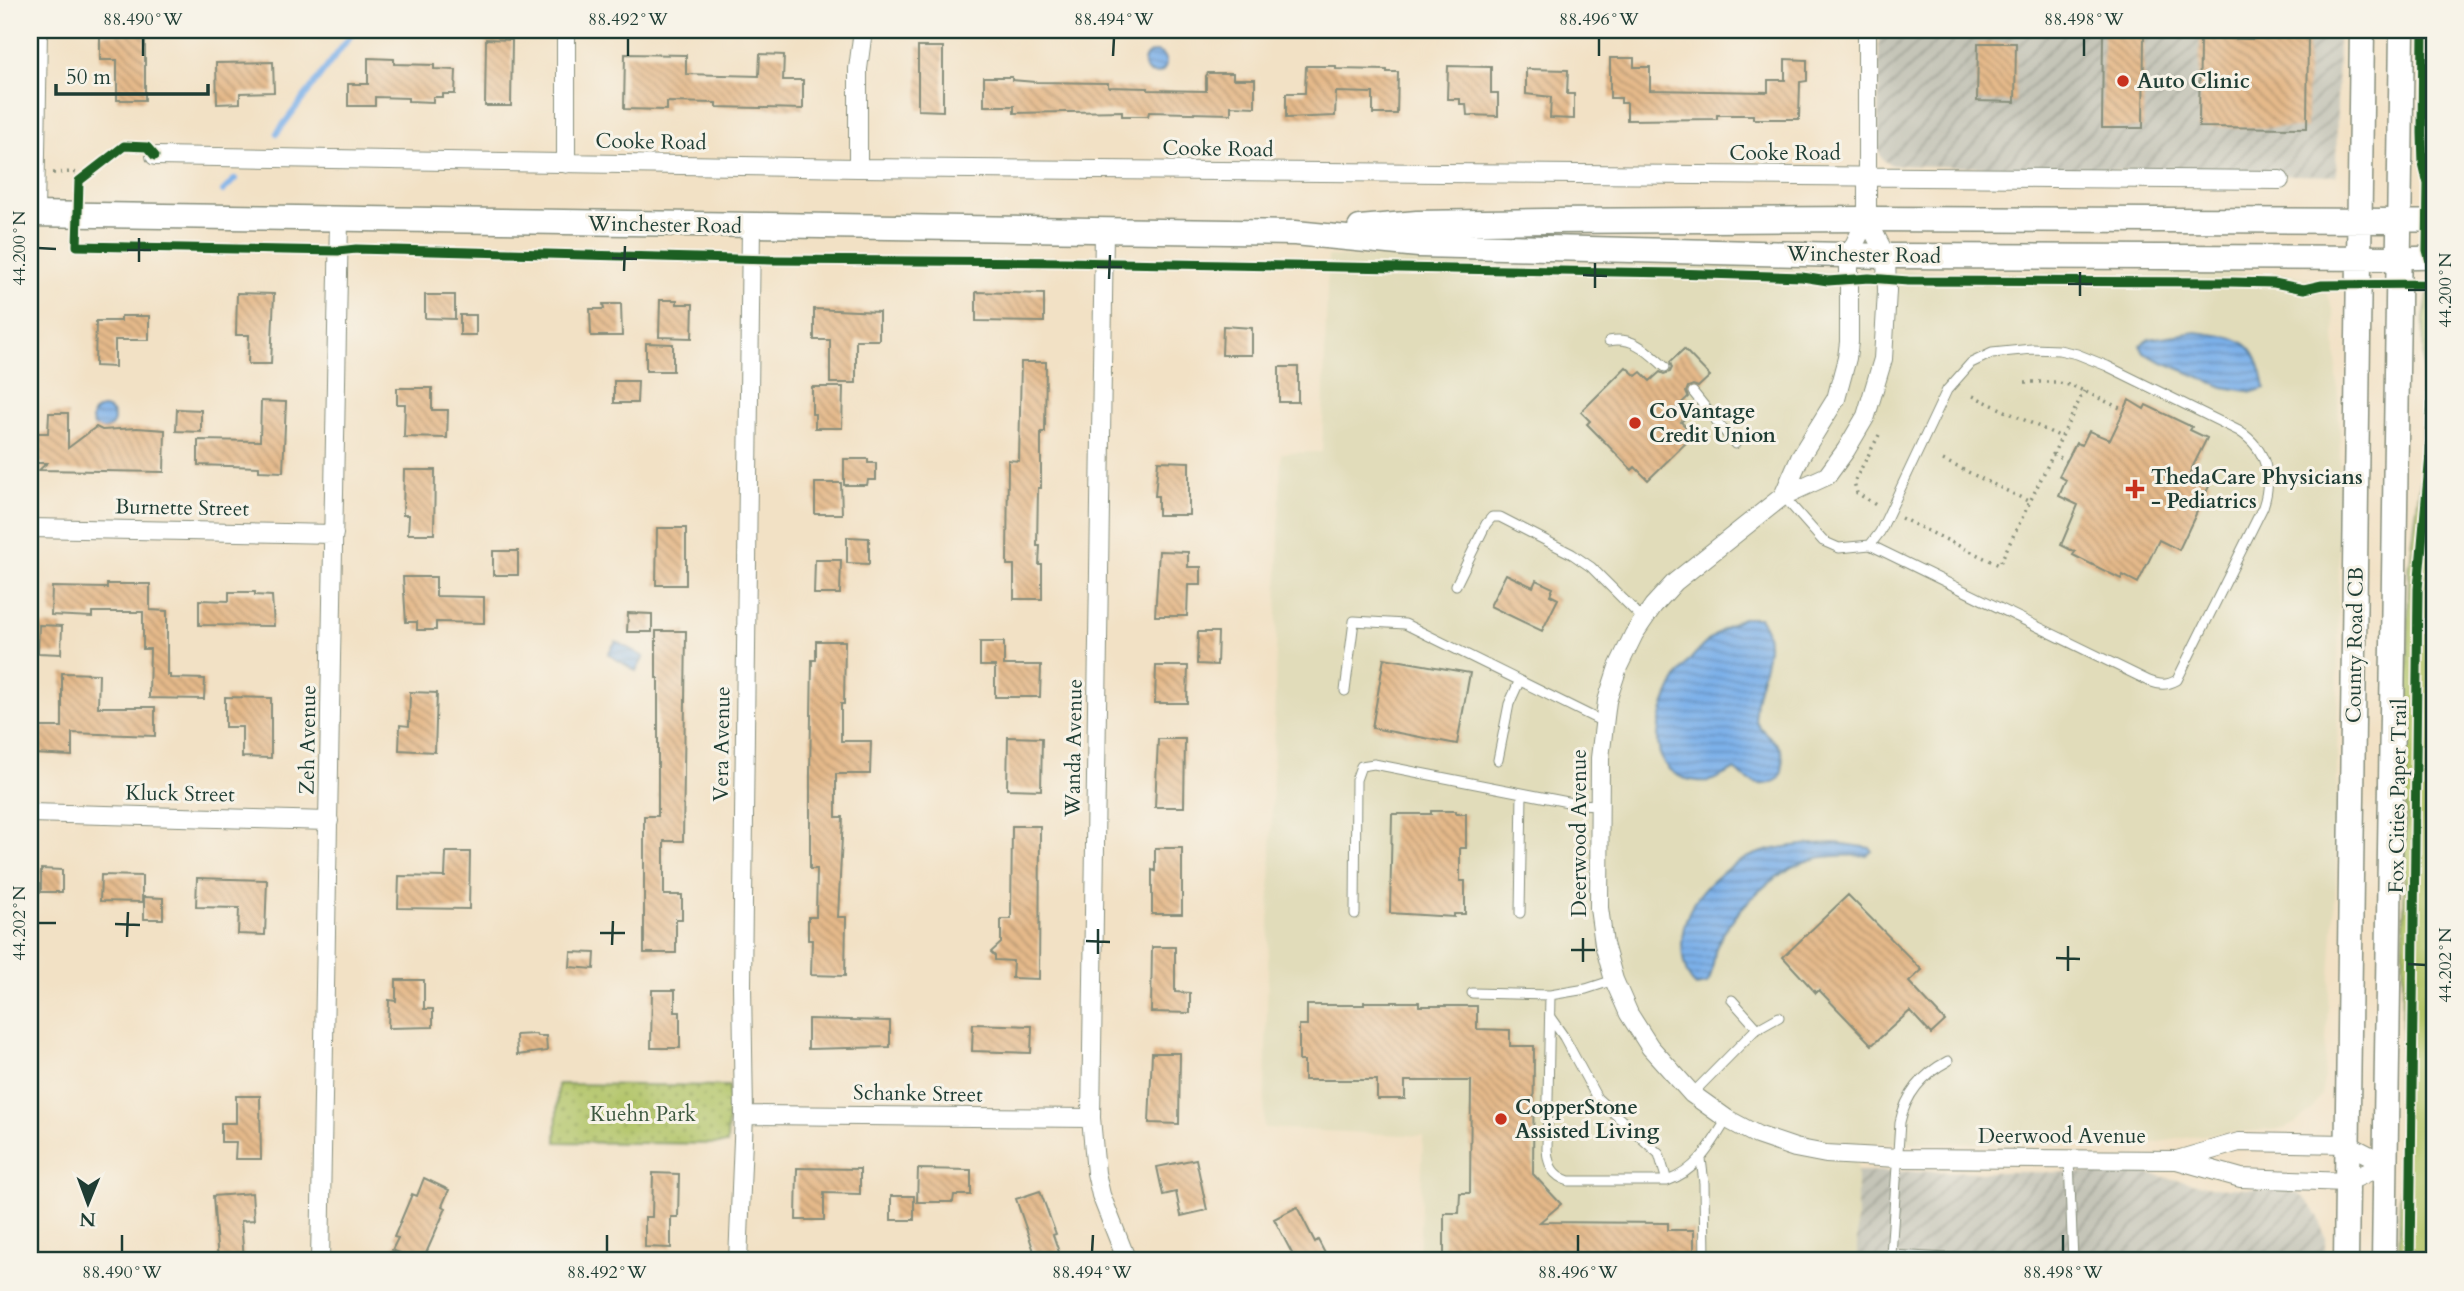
<svg xmlns="http://www.w3.org/2000/svg" width="2464" height="1291" font-family="Cardo,serif">
  <style>
    .built { fill: #e1dcba }
    .industrial { fill: url(#industrial-furrows) }
    .grass { fill: #b2c569; stroke: #68814e; stroke-width: 2 }
    .park { fill: url(#park-dots); stroke: #68814e; stroke-width: 2 }
    .water { fill: url(#water-rules); stroke: #4e768e; stroke-width: 2 }
    .lines { fill: none; stroke-linecap: round; stroke-linejoin: round }
    .stream { stroke: #7cb0e9; stroke-width: 6 }
    .building { fill: url(#building-back-hatch) }
    .service-casing { stroke: #888f7c; stroke-width: 11 }
    .minor-casing { stroke: #888f7c; stroke-width: 20 }
    .tertiary-casing { stroke: #888f7c; stroke-width: 24 }
    .secondary-casing { stroke: #888f7c; stroke-width: 27 }
    .path { stroke: #888f7c; stroke-width: 3.5; stroke-dasharray: 2 5; stroke-linecap: butt }
    .service { stroke: #fff; stroke-width: 9 }
    .minor { stroke: #fff; stroke-width: 18 }
    .tertiary { stroke: #fff; stroke-width: 21 }
    .secondary { stroke: #fff; stroke-width: 24 }
    .cycleway-casing { stroke: #f7f3e8; stroke-width: 13 }
    .cycleway { stroke: #1b5e20; stroke-width: 9 }
    .ticks { fill: none; stroke: #1f3d34; stroke-width: 2.5 }
    .poi-dot { fill: #c8321e; stroke: #f7f3e8; stroke-width: 2.5 }
    .labels { text-anchor: middle; dominant-baseline: central; stroke-width: 6; stroke-linejoin: round; paint-order: stroke }
    .poi-label { font-size: 21px; font-weight: bold; fill: #1f3d34; stroke: #f7f3e8; text-anchor: start }
    .street-label { font-size: 21px; fill: #1f3d34; stroke: #f7f3e8 }
    .park-label { font-size: 21px; fill: #3c583f; stroke: #f7f3e8 }
    .neatline { fill: none; stroke: #1f3d34; stroke-width: 2.5 }
    .ticks-label { font-size: 18px; text-anchor: middle; fill: #1f3d34 }
  </style>
  <defs>
    <pattern id="industrial-furrows" width="10" height="10" patternUnits="userSpaceOnUse" patternTransform="scale(1.75)"><rect width="10" height="10" fill="#c5c5b8"/><path d="M-1 1l2-2M0 10L10 0M9 11l2-2" fill="none" stroke="#9fa196"/></pattern>
    <pattern id="park-dots" width="8" height="8" patternUnits="userSpaceOnUse" patternTransform="scale(1.75)"><rect width="8" height="8" fill="#b2c569"/><path d="M2 2h.1M6 6h.1" fill="none" stroke="#90a157" stroke-width="1.8" stroke-linecap="round"/></pattern>
    <pattern id="water-rules" width="6" height="5" patternUnits="userSpaceOnUse" patternTransform="scale(1.75)"><rect width="6" height="5" fill="#7cb0e9"/><path d="M0 2.5h6" fill="none" stroke="#6590be"/></pattern>
    <pattern id="building-back-hatch" width="6" height="6" patternUnits="userSpaceOnUse" patternTransform="scale(1.75)"><rect width="6" height="6" fill="#e5b98a"/><path d="M-1 5l2 2M0 0l6 6M5-1l2 2" fill="none" stroke="#b99872"/></pattern>
  </defs>
  <rect width="100%" height="100%" fill="#f7f3e8"/>
  <filter id="ink" filterUnits="userSpaceOnUse"><feTurbulence type="fractalNoise" baseFrequency=".0143" numOctaves="2"/><feDisplacementMap in="SourceGraphic" scale="14" xChannelSelector="R" yChannelSelector="G"/><feConvolveMatrix kernelMatrix="1 2 1 2 8 2 1 2 1" color-interpolation-filters="sRGB"/></filter>
  <filter id="wash" filterUnits="userSpaceOnUse"><feTurbulence type="fractalNoise" baseFrequency=".00686" numOctaves="4" result="noise"/><feDisplacementMap in="SourceGraphic" scale="28" xChannelSelector="R" yChannelSelector="G"/><feGaussianBlur stdDeviation="1.57" result="paint"/><feColorMatrix in="noise" values="0 0 0 0 0 0 0 0 0 0 0 0 0 0 0 0 0 1.4 0 .05"/><feComposite in="paint" operator="in"/></filter>
  <g filter="url(#wash)">
    <rect width="100%" height="100%" fill="#f2e1c5"/>
    <!-- built -->
    <path class="built" d="M1328,256L1926,271L2286,273L2312,279L2325,290L2334,313L2340,444L2336,884L2323,1085L2321,1095L2311,1111L2294,1124L2283,1129L2210,1134L2152,1143H1857V1261H1419L1423,1136L1264,1128L1281,453L1322,452Z"/>
    <!-- industrial -->
    <path class="industrial" d="M1879,30H2338L2336,176L1892,165L1883,160L1878,150Z
      M2430,30H2434V198L2427,139Z
      M1857,1171L2145,1173L2210,1187L2287,1191L2299,1194L2309,1202L2319,1218L2325,1238V1261H1857Z"/>
    <!-- grass -->
    <path class="grass" d="M2434,288V1261H2399L2409,571L2422,469L2424,319L2428,295Z"/>
    <!-- park -->
    <path class="park" d="M558,1084L729,1086L727,1144L556,1142Z"/>
    <!-- water -->
    <path class="water" d="M1144 63a11 11 0 1 1 22 0a11 11 0 1 1-22 0Z
      M2196,332C2240,338 2256,337 2265,388L2253,392L2223,387L2156,359L2144,353L2140,345L2149,339Z
      M92 419a11 11 0 1 1 22 0a11 11 0 1 1-22 0Z
      M1743,618H1759C1782,644 1754,684 1755,713C1755,740 1794,735 1780,778C1762,791 1749,782 1734,770C1726,773 1718,779 1709,781C1701,782 1690,780 1683,778C1639,761 1663,697 1682,670C1698,648 1719,629 1743,618Z
      M616,641L644,657L636,671L608,654Z
      M1836,843L1870,848L1872,851L1867,855C1851,856 1834,855 1818,858C1778,866 1731,912 1716,948C1712,961 1714,974 1707,984L1696,986C1684,976 1682,956 1682,941C1684,896 1725,863 1766,851C1788,845 1813,844 1836,843Z"/>
    <g class="lines">
      <!-- stream -->
      <path class="stream" d="M277,133L355,30
        M223,191L235,179"/>
    </g>
    <g id="blocks">
      <!-- building -->
      <path class="building" d="M2253,30H2308L2307,128L2199,127L2200,38L2253,39Z
        M2103,33L2144,34L2143,128H2102Z
        M100,34H145V100H117V60H100Z
        M486,39L512,40L511,106H485Z
        M1978,43H2016L2015,102L1977,101Z
        M918,47H943V111L918,110Z
        M625,54L686,55V74L759,76L760,54L784,55L783,80H803V109L716,107V103L667,102V110L624,109Z
        M368,58L394,59V64L434,65V69L456,70L455,94H443V97H433V102L408,101V98L375,97V106H348V84H368Z
        M1610,58H1634V67H1650V90L1768,92V80H1785V59L1807,60V81L1800,82L1799,119H1753V115H1717V119L1627,120V103H1621V98H1610Z
        M273,62L274,92L240,93V103L217,104L216,63Z
        M1306,66H1336V69L1387,70V72H1398L1397,114H1373V93L1336,92L1335,116L1286,118V93H1305Z
        M1448,66L1491,67V93H1498V116L1467,115L1466,104H1460V99H1447Z
        M1526,69L1568,70L1567,94H1574V119L1550,118L1551,97L1526,94Z
        M1208,73H1233V79H1255V107L1231,106V114L1149,112L1148,116H1122V111L1014,113V106H984V77H1012V80L1035,82L1108,83V87L1148,88V90L1206,91V76Z
        M976,292L1044,294V322L976,321Z
        M237,293L274,294L271,364H248L249,335H236Z
        M425,295H455V319L425,318Z
        M660,300H677V304H693L692,338L659,337Z
        M603,304H621L622,336H591L590,309H604Z
        M814,309L879,312V340H856V383H830V340H814Z
        M460,315H476V335H460Z
        M121,316H149V340H115V367L95,366L96,321H121Z
        M1223,326L1252,328V355H1222Z
        M646,343L673,344V371H646Z
        M1684,349L1710,376L1698,387L1693,385L1688,387L1686,392L1688,397L1676,408L1686,417L1681,422L1694,435L1648,480L1635,467L1632,470L1587,424L1590,421L1581,412L1626,367L1636,376L1641,372L1650,381L1660,372L1664,374L1670,372L1672,368L1670,362Z
        M1021,362H1046L1045,432H1041V488H1038L1037,546H1040L1039,565H1042V599H1014V565H1007L1008,460L1019,461Z
        M1279,367H1298V402H1279Z
        M614,381H638L637,403H614Z
        M812,387H843L842,428H815V414H812Z
        M397,388H432V410H448L447,438L404,437L405,404H397Z
        M2129,400L2144,409L2146,405L2192,427L2190,430L2207,438L2190,472L2211,482L2179,550L2159,540L2138,583L2123,575L2121,579L2073,555L2075,552L2061,545L2078,505L2059,496L2066,480L2059,476L2076,443L2082,445L2089,431L2110,440Z
        M261,401L286,402L283,472L259,471V467L198,465V440L260,441Z
        M177,409L201,410V432L176,431Z
        M49,413H68V448L96,427L102,430L137,428L165,430L164,472L39,470L47,463H30V433H48Z
        M844,459H868V463H876V480H868L867,485H844Z
        M1158,461L1189,462V515H1158V496H1155Z
        M404,470H435L434,534H408L409,515H403Z
        M815,483H841L842,514H815Z
        M657,528H686V585H656Z
        M847,537L869,538V564L847,563Z
        M493,551H518V575H493Z
        M1159,551L1188,552V567H1201V585H1188L1187,616H1155Z
        M815,560H841L840,594H814Z
        M1506,574L1533,587L1536,580L1553,588L1550,595L1558,599L1542,631L1490,606Z
        M403,577H436V596L484,597V623L436,622V630H417V622H406Z
        M107,584H150V610L167,611V675H170V678L205,679L204,699L149,698L150,649H143V612H92V617L51,615L52,587L107,588Z
        M229,592H255V595L272,596L274,626L199,625V600L229,601Z
        M628,613L652,614V632H627Z
        M39,625L62,626L61,654L38,653Z
        M656,631H686L683,841H664V895H682V919H676V953H644V816H658V678H656Z
        M1198,632H1218L1217,665L1197,664Z
        M816,641H845L844,704H841V741H871L870,774H836V817H843L838,917H846L845,976L811,975L812,940H808V917H816L817,869H810V774L812,660H816Z
        M980,642H1004V665H1041L1040,697H995V666H980Z
        M1384,658L1470,673L1457,744L1372,728Z
        M1156,666H1188L1187,703H1155Z
        M62,673L99,674L98,707H155V736L72,733V756L34,754V727H62Z
        M410,692L437,693L435,752L399,750L400,725L409,726Z
        M225,697L271,698V758L242,757V727H225Z
        M1008,737L1042,738L1041,790L1007,789Z
        M1158,739H1185L1184,807H1155Z
        M1431,811H1456V814H1466V848H1460V881H1465V914H1454V917L1390,913L1392,814H1431Z
        M1012,826H1040L1039,979L1012,978L1013,961L995,960V956L991,952L1001,943V919H1011Z
        M1155,848H1182V914H1152V870L1155,871Z
        M446,852H470L469,909L398,908L399,876L445,877Z
        M41,869L62,870V892H41Z
        M101,875L142,876V902L100,901Z
        M197,878L267,880L265,935L238,934L239,908L196,907Z
        M1848,895L1922,970L1909,982L1945,1021L1931,1034L1910,1011L1872,1045L1819,990L1816,993L1783,957Z
        M144,897L163,898V919H144Z
        M1152,947H1175V992L1190,993V1013L1151,1012Z
        M571,952L595,953L594,969L570,967Z
        M396,980H424V1009H433V1027L388,1028L389,1000L396,1001Z
        M652,990H675V1012H680V1048H651Z
        M1364,1002H1419V1006H1477V1029L1510,1030V1046H1534L1533,1174L1561,1204L1540,1222L1668,1223V1230H1694V1260L1470,1261V1259H1444V1213H1459L1460,1193H1470L1471,1081H1405V1099H1377V1080H1304V1061H1299V1025H1307V1005H1364Z
        M808,1019L890,1021V1047L808,1049Z
        M973,1024L1032,1026L1031,1053L972,1051Z
        M536,1034L537,1036H546L547,1051L517,1055L516,1035Z
        M1152,1053H1180L1179,1124L1149,1123Z
        M236,1096H260L261,1159H235L236,1142H221V1123H236Z
        M1196,1159L1207,1210L1181,1216L1176,1192L1163,1195L1157,1167Z
        M797,1168L860,1169V1194L824,1193V1220H796Z
        M918,1169L971,1170V1195H954L953,1202H917Z
        M653,1173L679,1174L678,1217H671V1248L645,1247V1217H652Z
        M424,1178L449,1190L442,1206L446,1208L427,1251L422,1261H419L392,1250L398,1238L394,1237L412,1194L417,1196Z
        M1040,1191L1056,1234L1053,1235L1059,1252L1037,1260L1016,1199Z
        M252,1193L254,1220L241,1221L244,1260L218,1261L213,1196Z
        M891,1196H914V1220H891Z
        M1297,1207L1315,1242L1318,1240L1329,1261H1296L1274,1219Z"/>
    </g>
  </g>
  <g filter="url(#ink)">
    <use href="#blocks" fill-opacity="0" stroke="#888f7c" stroke-width="2"/>
    <g class="lines">
      <!-- service casing -->
      <g class="service-casing">
        <path id="service" d="M1609,341C1634,336 1648,352 1665,367
          M1693,392L1735,444
          M1783,496L1823,541L1839,548L1870,545L1880,532L1947,390L1971,363L1992,353L2032,349L2059,350L2077,354L2107,366L2239,431C2267,449 2273,477 2263,507L2177,680C2166,686 2160,685 2149,681L1870,545
          M1456,585L1486,524L1492,517H1500L1572,554L1591,567L1644,620
          M1345,691L1354,621L1405,624L1603,722
          M1498,760L1509,704L1519,682
          M1520,913L1522,793
          M1355,914L1356,780L1361,766L1374,764L1578,804L1599,805
          M1614,980L1586,989L1550,995L1547,1149C1548,1166 1553,1176 1569,1181H1667C1697,1171 1711,1145 1727,1119
          M1472,993L1550,995
          M1732,1000L1758,1029
          M1550,1017L1564,1037L1597,1098L1659,1154L1667,1181
          M1948,1061C1923,1074 1906,1094 1900,1122L1891,1255L1948,1258V1261
          M1692,1094L1754,1031L1779,1017
          M1701,1159L1704,1183L1705,1261
          M2069,1159L2073,1261
          M1948,1258L2044,1261"/>
      </g>
      <!-- minor casing -->
      <g class="minor-casing">
        <path id="minor" d="M1867,30V219L1886,256L1887,291L1883,359L1866,416L1846,450L1827,476L1783,496L1675,582L1653,606L1634,634L1618,667L1607,701L1600,758L1599,908L1604,944L1614,980L1629,1014L1650,1047L1692,1094L1727,1119L1757,1135L1795,1148L1826,1154L1898,1158L2177,1160L2241,1178L2347,1182L2386,1164
          M155,156L858,168L2280,180
          M566,164V30
          M858,168V69L863,30
          M35,214L38,30
          M1104,231L1091,1118L1096,1173L1101,1195L1127,1261
          M1783,496L1800,457L1836,399L1847,358L1849,342V255L1867,219
          M30,528L334,534
          M30,813L329,821
          M744,1115L1091,1118
          M2177,1160L2239,1142L2347,1144L2386,1164
          M320,1261L339,219
          M738,1261L744,1115L742,985L751,226"/>
      </g>
      <!-- tertiary casing -->
      <g class="tertiary-casing">
        <path id="tertiary" d="M2398,221H2434
          M2399,258L2434,257"/>
      </g>
      <!-- secondary casing -->
      <g class="secondary-casing">
        <path id="secondary" d="M30,214L1295,233L1419,245L1886,256L2399,258
          M1360,228L1417,223L1545,221L1867,219L2398,221
          M2346,1261L2362,30
          M2384,1261L2402,30"/>
      </g>
      <!-- path -->
      <path class="path" d="M53,173L73,172L88,176
        M2025,382H2055L2073,386L2120,408
        M1973,396L2061,437
        M1879,435L1854,482L1857,493L1879,507
        M2053,454L2067,461
        M1943,460L2030,502
        M1901,518L1999,565L2084,391"/>
      <!-- service -->
      <use href="#service" class="service"/>
      <!-- minor -->
      <use href="#minor" class="minor"/>
      <!-- tertiary -->
      <use href="#tertiary" class="tertiary"/>
      <!-- secondary -->
      <use href="#secondary" class="secondary"/>
      <!-- cycleway casing -->
      <g class="cycleway-casing">
        <path id="cycleway" d="M2423,30L2422,133L2423,163L2428,184L2427,250L2434,277
          M155,156L147,147L124,146L79,181L77,246L338,251L356,249L771,260L1065,262L1673,273L1802,277L1828,281L1869,278L1908,281L2231,282L2274,283L2304,289L2322,285L2434,284
          M2410,1261L2418,589L2430,455L2434,331"/>
      </g>
      <!-- cycleway -->
      <use href="#cycleway" class="cycleway"/>
    </g>
  </g>
  <!-- ticks -->
  <path class="ticks" d="M143,56V38M628,56V38M1113,56L1114,38M1599,56V38M2084,56V38M38,248L56,249M127,250H151M612,258L637,259M139,262V238M1097,267H1122M624,271L625,246M1583,275L1607,276M1109,279L1110,255M2068,284H2092M1595,288V263M2408,290H2426M2080,296V272M38,923H56M115,924L140,925M600,933H625M127,937L128,912M1086,941L1110,942M612,945L613,921M1571,950H1595M1098,954V929M2056,958L2080,959M1583,962V938M2408,964L2426,965M2068,971V946M122,1252V1235M607,1252V1235M1092,1252L1093,1235M1578,1252V1235M2063,1252V1235"/>
  <!-- markers -->
  <g class="poi-dot">
    <circle cx="2123" cy="81" r="7"/>
    <circle cx="1635" cy="423" r="7"/>
    <path d="M2131.5 478.5h7v7h7v7h-7v7h-7v-7h-7v-7h7z"/>
    <circle cx="1501" cy="1119" r="7"/>
  </g>
  <g class="labels">
    <!-- poi labels -->
    <g class="poi-label">
      <text x="2137" y="81">Auto Clinic</text>
      <text x="1649" y="411">CoVantage<tspan x="1649" dy="24">Credit Union</tspan></text>
      <text x="2151" y="477">ThedaCare Physicians<tspan x="2151" dy="24">- Pediatrics</tspan></text>
      <text x="1515" y="1107">CopperStone<tspan x="1515" dy="24">Assisted Living</tspan></text>
    </g>
    <!-- street labels -->
    <g class="street-label">
      <text transform="translate(651 142) rotate(1)">Cooke Road</text>
      <text transform="translate(1218 149) rotate(1)">Cooke Road</text>
      <text x="1785" y="153">Cooke Road</text>
      <text transform="translate(665 225) rotate(1)">Winchester Road</text>
      <text transform="translate(1864 255) rotate(1)">Winchester Road</text>
      <text transform="translate(182 508) rotate(1)">Burnette Street</text>
      <text transform="translate(2355 645) rotate(-89)">County Road CB</text>
      <text transform="translate(308 740) rotate(-89)">Zeh Avenue</text>
      <text transform="translate(722 744) rotate(-89)">Vera Avenue</text>
      <text transform="translate(1074 748) rotate(-89)">Wanda Avenue</text>
      <text transform="translate(180 794) rotate(1)">Kluck Street</text>
      <text transform="translate(2398 796) rotate(-89)">Fox Cities Paper Trail</text>
      <text transform="translate(1579 833) rotate(-90)">Deerwood Avenue</text>
      <text transform="translate(918 1094) rotate(1)">Schanke Street</text>
      <text x="2062" y="1136">Deerwood Avenue</text>
    </g>
    <!-- park labels -->
    <g class="park-label">
      <text x="643" y="1114">Kuehn Park</text>
    </g>
  </g>
  <!-- margin -->
  <rect width="2464" height="1291" fill="none" stroke="#f7f3e8" stroke-width="77"/>
  <!-- north arrow -->
  <g transform="translate(88 1203) rotate(181)" stroke="#f7f3e8" stroke-width="5" paint-order="stroke">
  <path d="M0-5L12 26L0 18L-12 26Z" fill="#1f3d34"/>
  <text y="-10" font-size="19" font-weight="bold" text-anchor="middle" fill="#1f3d34">N</text>
  </g>
  <!-- scale -->
  <path d="M56 84v10h152v-10" fill="none" stroke="#1f3d34" stroke-width="3.5"/>
  <text x="66" y="84" font-size="21" fill="#1f3d34" stroke="#f7f3e8" stroke-width="5" paint-order="stroke">50 m</text>
  <rect x="38" y="38" width="2388" height="1214" class="neatline"/>
  <g class="ticks-label">
    <text x="143" y="25">88.490°W</text>
    <text x="628" y="25">88.492°W</text>
    <text x="1114" y="25">88.494°W</text>
    <text x="1599" y="25">88.496°W</text>
    <text x="2084" y="25">88.498°W</text>
    <text transform="translate(19 248) rotate(-90)" y="6">44.200°N</text>
    <text transform="translate(2445 290) rotate(-90)" y="6">44.200°N</text>
    <text transform="translate(19 923) rotate(-90)" y="6">44.202°N</text>
    <text transform="translate(2445 965) rotate(-90)" y="6">44.202°N</text>
    <text x="122" y="1278">88.490°W</text>
    <text x="607" y="1278">88.492°W</text>
    <text x="1092" y="1278">88.494°W</text>
    <text x="1578" y="1278">88.496°W</text>
    <text x="2063" y="1278">88.498°W</text>
  </g>
</svg>
